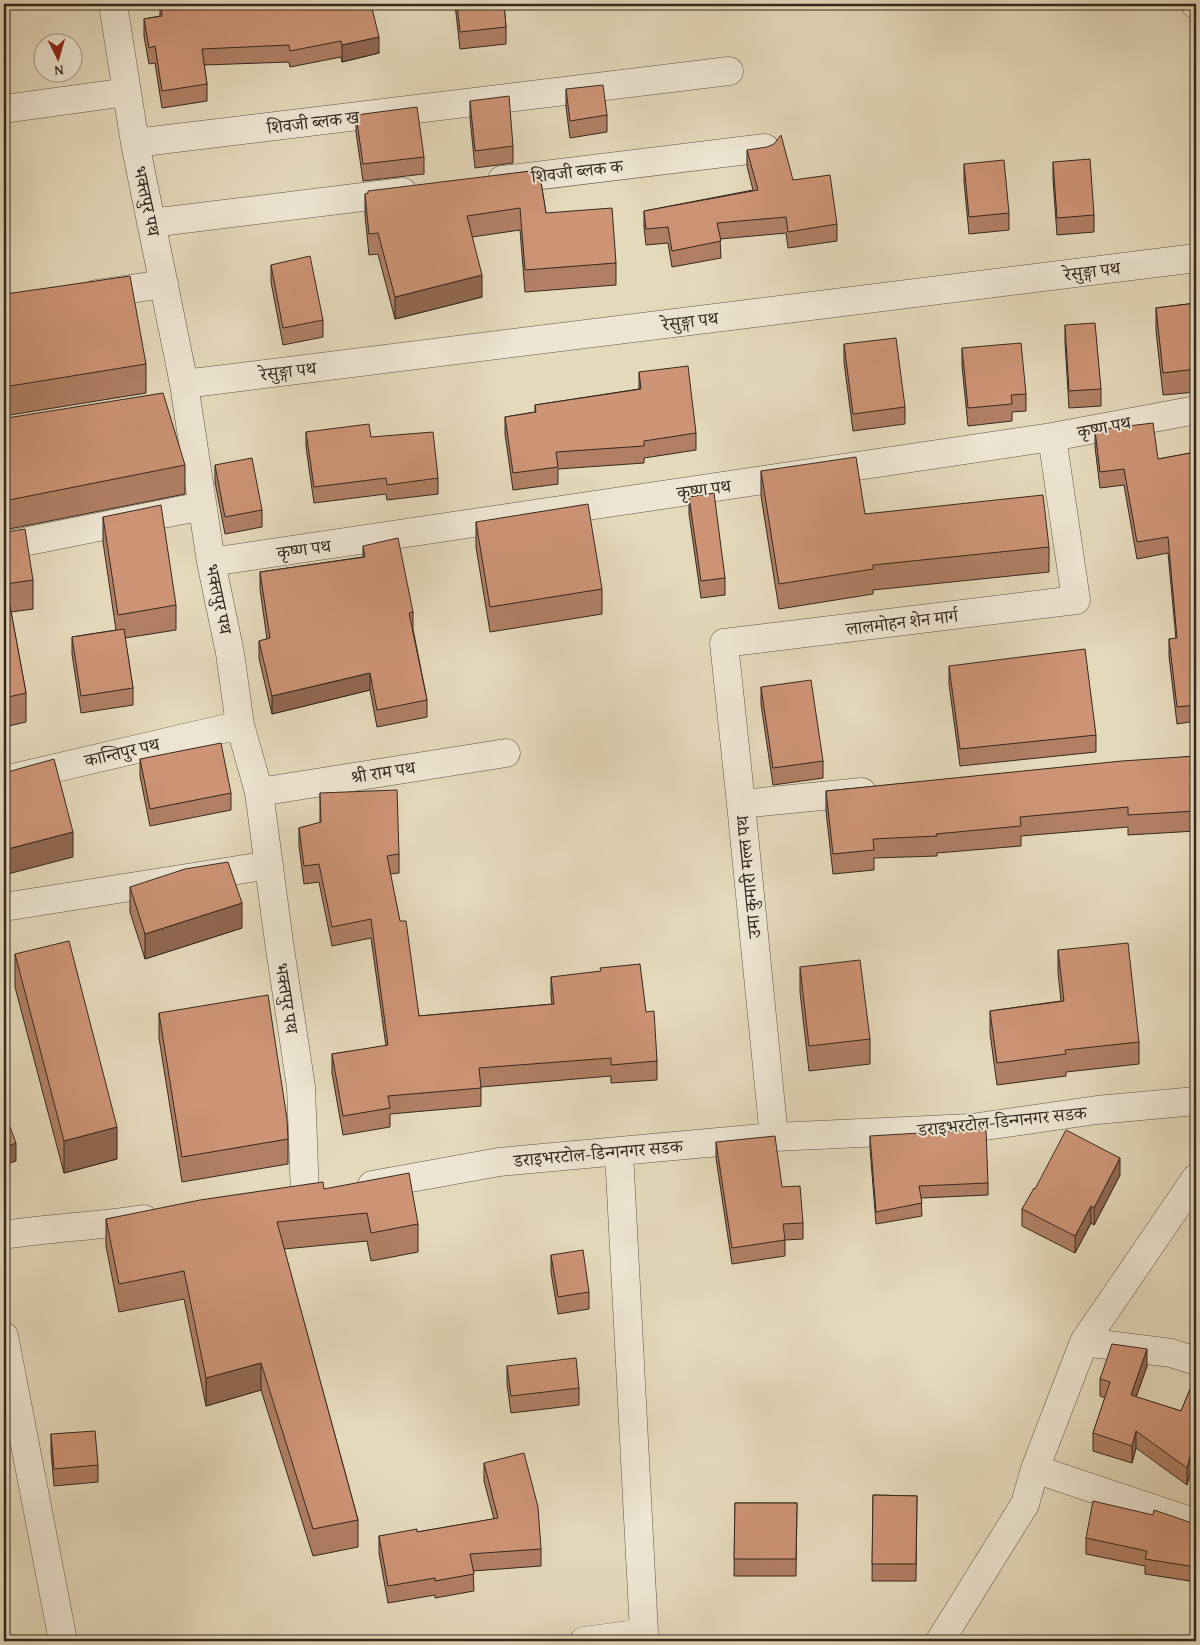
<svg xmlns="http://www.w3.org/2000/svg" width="1200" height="1645" font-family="'Gentium Book Plus','Noto Serif Devanagari',serif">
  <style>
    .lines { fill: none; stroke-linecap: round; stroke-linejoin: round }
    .minor-casing { stroke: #605448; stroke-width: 29 }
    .minor { stroke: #eee6d3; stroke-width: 28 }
    .wall { fill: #b07f65; stroke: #342821 }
    .shaded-wall { fill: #906852; stroke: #342821 }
    .building { fill: #cd9475; stroke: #342821 }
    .labels { text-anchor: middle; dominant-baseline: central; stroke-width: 4; stroke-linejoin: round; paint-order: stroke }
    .street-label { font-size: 18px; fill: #342821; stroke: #eee6d3 }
  </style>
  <rect width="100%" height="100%" fill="#e5d9bb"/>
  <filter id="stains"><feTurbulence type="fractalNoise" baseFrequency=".004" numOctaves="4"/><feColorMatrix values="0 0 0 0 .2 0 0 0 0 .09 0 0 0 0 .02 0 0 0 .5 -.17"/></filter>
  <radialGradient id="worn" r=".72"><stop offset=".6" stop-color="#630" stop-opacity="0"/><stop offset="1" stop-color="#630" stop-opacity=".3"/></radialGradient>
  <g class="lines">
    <!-- minor casing -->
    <g class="minor-casing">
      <path id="minor" d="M113,4L135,143L184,384L211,562L230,653L240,725L259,792L279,942L301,1087L305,1196
        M1196,4V5
        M4,109L127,92
        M135,143L729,71
        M502,180L765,148
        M151,223L403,192
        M96,294L164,284
        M184,384L1196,258
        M4,546L202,506
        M211,562L1052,437L1196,410
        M4,780L240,725
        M259,792L506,753
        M741,804L724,643L1076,600L1052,437
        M4,907L269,865
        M774,1137L741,804L862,792
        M372,1185L499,1162L774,1137L971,1128L1097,1110L1196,1101
        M4,1235C50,1228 97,1226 144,1219
        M4,1336L63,1641
        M1084,1342L1171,1353L1196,1361
        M1035,1469L1196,1523
        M584,1641L644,1633L619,1152
        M940,1641L1025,1504L1035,1469L1084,1342L1196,1178"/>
    </g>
    <!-- minor -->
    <use href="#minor" class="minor"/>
  </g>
  <!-- wall -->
  <path class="wall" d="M160,4H208V9L278,7V4H371L379,53L342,62L341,57L290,67L289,62L204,65L207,84V101L162,108L155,63L149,64L144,36V19L160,16Z
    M455,4H504L506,27V44L460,49Z
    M566,89L607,115V132L570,138L566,107Z
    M470,101L513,146V163L475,168L470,118Z
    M356,115L424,157V174L363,181L356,132Z
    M747,150L793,180L837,224V241L788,248L786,233L720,239L721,258L672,267L668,243L646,245L644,227V211L753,190L747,166Z
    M1053,162L1094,215V232L1057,235L1053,179Z
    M964,164L1009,213V230L969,234L964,181Z
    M539,170L546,213L616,263V285L525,292L520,230L472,237L482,297L395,319L378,254L369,255L365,215V194Z
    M271,265L323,320V337L283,345L271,282Z
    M4,294L146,364V393L4,416Z
    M1196,303V392L1163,395L1156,331V308Z
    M1065,325L1101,389V406L1069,408L1065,343Z
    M844,344L905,407V424L853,431L844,362Z
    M962,348L1026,394V411L1012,412V421L968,426L962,366Z
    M639,372L696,433V450L644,458V463L558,469V484L513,490L505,434V417L535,412V405L639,389Z
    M4,418L185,465V494L4,530Z
    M1095,430L1158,459L1196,452V721L1177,724L1169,656V639H1176L1168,553L1137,559L1124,485L1100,488L1095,447Z
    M306,432L371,437L438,478V494L387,500L386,494L314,503L306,447Z
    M215,465L262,510V527L225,534L215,482Z
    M761,471L865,514L1049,547V572L873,590V594L779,609L761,496Z
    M689,497L725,578V595L701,598L689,514Z
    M103,517L176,605V630L125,638L133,688V705L81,713L72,654V637L116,630L103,542Z
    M476,522L602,589V614L490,632L476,547Z
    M4,532L33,580V609L11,612L26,693V722L4,727Z
    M363,546L413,612V629L427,700V717L377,727L370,690L272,714L259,658V641L267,639L260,589V572L363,557Z
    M949,666L1096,735V752L960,766L949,684Z
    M761,687L823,761V778L773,785L761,704Z
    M1196,756V831L1128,835V827L1021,836V846L937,853V856L874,858V870L833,874L826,811V791Z
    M140,759L231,793V810L150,826L140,776Z
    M320,793L399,854V873L390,874L419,1016L552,1004L551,996V977L646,1012L657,1061V1080L611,1083V1076L481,1087V1106L390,1114V1127L343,1135L332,1073V1054L386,1046L371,938L332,946L319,882L304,884L299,846V828L320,823Z
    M130,887L242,928L145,959L130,912Z
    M1058,950L1139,1042V1064L1066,1072V1076L997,1085L990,1033V1011L1061,1001L1058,972Z
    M15,954L117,1159L64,1173L15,987Z
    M800,967L870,1039V1064L809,1071L800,992Z
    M159,1013L288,1139V1164L182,1182L159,1038Z
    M870,1136L988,1183V1195L921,1198L922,1216L876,1224L870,1148Z
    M716,1142L782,1187L803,1223V1239L785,1240V1256L732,1264L716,1158Z
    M1120,1175L1094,1225L1091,1223L1075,1253L1022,1226V1209L1035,1189Z
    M324,1189L418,1224V1252L371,1261L367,1241L284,1249L358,1520V1547L313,1556L261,1390L206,1406L184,1299L119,1312L106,1246V1219Z
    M551,1255L589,1292V1309L558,1314L551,1272Z
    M507,1366L579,1388V1405L511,1413L507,1384Z
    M1147,1366L1136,1397L1181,1411L1196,1375L1187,1485L1136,1448L1132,1463L1093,1451V1433L1105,1398L1100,1396V1379Z
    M51,1434L98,1465V1482L54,1486L51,1452Z
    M484,1463L541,1549V1566L473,1571L474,1591L435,1598V1595L388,1603L379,1553V1536L417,1532L494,1519L484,1481Z
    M873,1495L917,1496L916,1581H872Z
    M735,1503H797L796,1576H734Z
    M1192,1523H1196V1582L1145,1574V1566L1086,1554V1538Z"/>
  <!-- shaded-wall -->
  <path class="shaded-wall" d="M379,37V53L342,62V45Z
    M482,275V297L395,319V297Z
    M370,673V690L272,714V696Z
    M73,832V857L4,875V850Z
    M242,903V928L145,959V934Z
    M117,1127V1159L64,1173V1141Z
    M16,1143V1161L4,1165V1148Z
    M1120,1158V1175L1094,1225V1208Z
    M1091,1206V1223L1075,1253V1236Z
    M1147,1349V1366L1131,1412V1395Z
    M261,1363V1390L206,1406V1378Z
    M1136,1431V1448L1132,1463V1446Z
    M1196,1435V1452L1187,1485V1468Z"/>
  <!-- building -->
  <path class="building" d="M161,4H208V9L282,6L281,4H371L379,37L342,45L341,41L290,51L289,45L202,49L207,84L162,91L155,46L149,48L144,19L162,16Z
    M457,4H504L506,27L460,32Z
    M603,85L607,115L570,121L566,89Z
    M509,96L513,146L475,151L470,101Z
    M417,107L424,157L363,164L356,115Z
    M781,135L793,180L830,175L837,224L788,232L786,217L717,223L721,241L672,251L668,227L646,229L644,211L758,190L747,150L767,147L774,144Z
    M1090,159L1094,215L1057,218L1053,162Z
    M1004,160L1009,213L969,217L964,164Z
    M539,170L546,213L612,208L616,263L525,270L520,208L467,216L482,275L395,297L378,233L369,234L365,194L368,193V191Z
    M310,256L323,320L283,328L271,265Z
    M130,276L146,364L4,387V294H6Z
    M1196,303V369L1163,373L1156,308Z
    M1095,323L1101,389L1069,391L1065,325Z
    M896,338L905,407L853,414L844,344Z
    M1021,343L1026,394L1011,395L1012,404L968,408L962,348Z
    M688,366L696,433L644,441V446L556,452L558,467L513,473L505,417L536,412L535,405L641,389L639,372Z
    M163,393L185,465L4,501V418H7Z
    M1153,423L1158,459L1196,452V705L1177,707L1169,639L1177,638L1168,537L1137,542L1124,469L1100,472L1095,430Z
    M369,424L371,437L433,432L438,478L387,485L386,478L314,487L306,432Z
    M856,457L865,514L1043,495L1049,547L873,565V569L779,584L761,471Z
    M252,458L262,510L225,517L215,465Z
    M714,493L725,578L701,581L689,497Z
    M588,504L602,589L490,607L476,522Z
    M161,505L176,605L118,615L103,517Z
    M25,529L33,580L6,584L26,693L4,698V532H7Z
    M398,538L413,612L409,613L427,700L377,710L370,673L272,696L259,641L270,638L260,572L365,557L363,546Z
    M124,629L133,688L81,696L72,637Z
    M1085,649L1096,735L960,749L949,666Z
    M811,680L823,761L773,768L761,687Z
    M221,743L231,793L150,809L140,759Z
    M1196,756V811L1128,815V807L1020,817L1021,826L936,834L937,836L873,839L874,850L833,854L826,791L1122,761Z
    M54,759L73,832L4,850V773Z
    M397,790L399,854L387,856L400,921H406L419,1016L554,1004L551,977L601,971L600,968L640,964L646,1012L654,1011L657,1061L611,1065V1058L479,1068L481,1088L388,1096L390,1108L343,1116L332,1054L388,1045L371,919L332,927L319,864L304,866L299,828L321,822L320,793Z
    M228,862L242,903L145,934L130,887L185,869Z
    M69,941L117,1127L64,1141L15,954Z
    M1128,943L1139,1042L1065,1050L1066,1054L997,1063L990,1011L1064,1001L1058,950Z
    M860,960L870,1039L809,1046L800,967Z
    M268,995L287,1119L288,1139L182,1157L159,1013Z
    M4,1111L16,1143L4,1148Z
    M986,1129L988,1183L919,1186L922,1203L876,1212L870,1136Z
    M1066,1130L1120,1158L1094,1208L1091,1206L1075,1236L1022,1209L1034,1188L1035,1189Z
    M775,1136L782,1187L800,1186L803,1223L783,1224L785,1240L732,1248L716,1142Z
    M409,1173L418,1224L371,1233L367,1213L277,1222L358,1520L313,1529L261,1363L206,1378L184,1271L119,1284L106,1219L200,1200L323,1182L324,1189Z
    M583,1250L589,1292L558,1297L551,1255Z
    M1112,1344L1147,1349L1131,1395L1181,1411L1196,1375V1435L1187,1468L1136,1431L1132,1446L1093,1433L1110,1382L1100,1379Z
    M576,1358L579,1388L511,1396L507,1366Z
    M95,1431L98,1465L54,1469L51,1434Z
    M524,1453L538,1507L541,1549L470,1554L474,1574L435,1581V1578L388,1586L379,1536L417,1529V1532L498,1518L484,1463Z
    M873,1495L917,1496L916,1564H872Z
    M1093,1501L1153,1515L1154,1510L1192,1523H1196V1567L1145,1559L1147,1551L1086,1538Z
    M735,1503H797L796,1559H734Z"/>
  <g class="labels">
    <!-- street labels -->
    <g class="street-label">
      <text transform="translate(313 122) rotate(-7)">शिवजी ब्लक ख</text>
      <text transform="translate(577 171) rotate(-7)">शिवजी ब्लक क</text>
      <text transform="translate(147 201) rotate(78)">भक्तपुर पथ</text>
      <text transform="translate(1092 271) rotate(-7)">रेसुङ्गा पथ</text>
      <text transform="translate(690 321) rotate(-7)">रेसुङ्गा पथ</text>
      <text transform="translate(288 371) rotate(-7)">रेसुङ्गा पथ</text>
      <text transform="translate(1104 427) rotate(-11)">कृष्ण पथ</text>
      <text transform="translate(704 489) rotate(-8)">कृष्ण पथ</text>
      <text transform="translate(304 549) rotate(-8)">कृष्ण पथ</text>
      <text transform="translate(219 599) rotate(78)">भक्तपुर पथ</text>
      <text transform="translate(902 622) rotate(-7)">लालमोहन शेन मार्ग</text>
      <text transform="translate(122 752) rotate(-13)">कान्तिपुर पथ</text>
      <text transform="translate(383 772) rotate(-9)">श्री राम पथ</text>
      <text transform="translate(748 877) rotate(-96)">उमा कुमारी मल्ल पथ</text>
      <text transform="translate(287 998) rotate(81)">भक्तपुर पथ</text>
      <text transform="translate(1002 1121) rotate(-6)">डराइभरटोल-डिन्गनगर सडक</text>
      <text transform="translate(598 1153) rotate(-5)">डराइभरटोल-डिन्गनगर सडक</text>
    </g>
  </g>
  <!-- margin -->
  <rect width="1200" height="1645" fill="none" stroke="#e5d9bb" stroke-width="20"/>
  <rect x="5" y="5" width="1190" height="1635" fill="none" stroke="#342821" stroke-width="2.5"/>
  <rect x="10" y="10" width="1180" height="1625" fill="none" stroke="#342821"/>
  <!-- north arrow -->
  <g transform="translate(58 58) rotate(175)"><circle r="24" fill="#eee6d3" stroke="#a49a8c"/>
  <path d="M0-4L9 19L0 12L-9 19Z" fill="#8f2418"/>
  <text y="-8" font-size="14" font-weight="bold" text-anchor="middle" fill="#342821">N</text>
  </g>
  <rect width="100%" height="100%" filter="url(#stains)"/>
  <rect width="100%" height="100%" fill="url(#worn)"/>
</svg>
